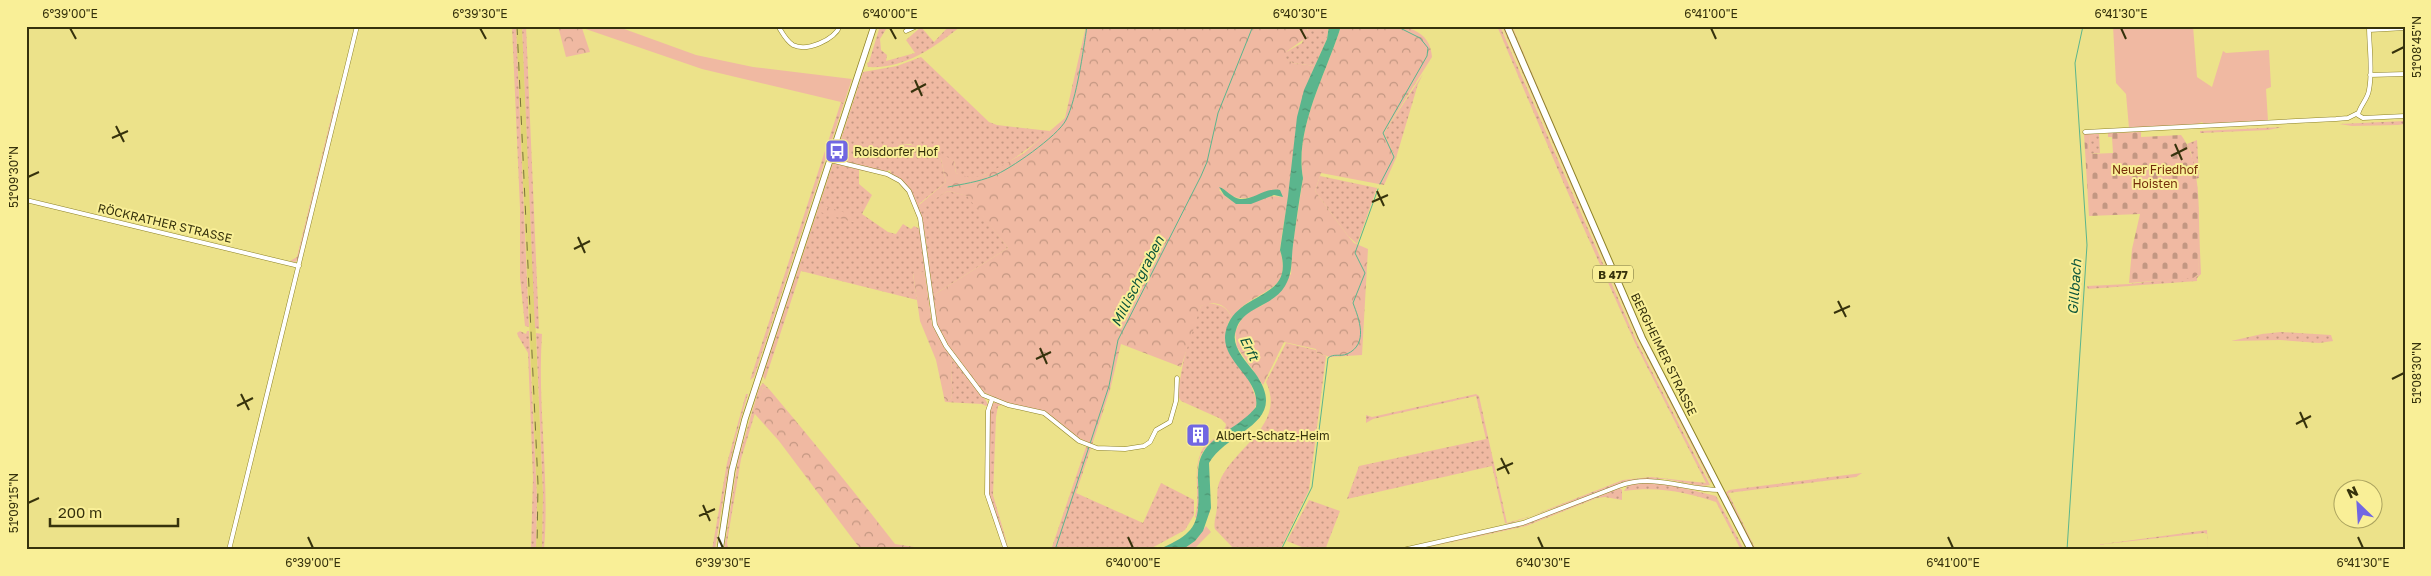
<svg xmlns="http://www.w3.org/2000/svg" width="2431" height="576" font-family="'Golos Text',sans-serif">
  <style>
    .built { fill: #e0d573 }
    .grass { fill: url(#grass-dots) }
    .forest { fill: url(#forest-crowns); fill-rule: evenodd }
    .cemetery { fill: url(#cemetery-stones) }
    .garden { fill: #f0b9a2 }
    .water { fill: url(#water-ripples) }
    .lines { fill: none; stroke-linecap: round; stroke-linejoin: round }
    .stream { stroke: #5bb58d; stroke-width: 1 }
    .minor-casing { stroke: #8d8227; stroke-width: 5 }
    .secondary-casing { stroke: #8d8227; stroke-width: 7 }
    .primary-casing { stroke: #8d8227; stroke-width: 8 }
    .minor { stroke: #fff; stroke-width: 4 }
    .secondary { stroke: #fff; stroke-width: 5.5 }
    .primary { stroke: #fff; stroke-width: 6 }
    .rail { stroke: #7a733b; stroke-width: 1; stroke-dasharray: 9 9; stroke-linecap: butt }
    .ticks { fill: none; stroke: #36320c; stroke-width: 2 }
    .labels { text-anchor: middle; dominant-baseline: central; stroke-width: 4; stroke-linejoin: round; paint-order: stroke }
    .shield { fill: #f9ef97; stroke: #706b36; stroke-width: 1 }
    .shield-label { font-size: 11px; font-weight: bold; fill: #36320c }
    .poi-label { font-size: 12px; fill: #36320c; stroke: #f9ef97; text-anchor: start }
    .park-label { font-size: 12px; fill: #732c09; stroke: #f9ef97 }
    .street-label { font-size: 12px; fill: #36320c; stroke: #f9ef97 }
    .water-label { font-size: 14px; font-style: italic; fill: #0c553b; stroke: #f9ef97 }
    .neatline { fill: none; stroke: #36320c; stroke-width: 2 }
    .ticks-label { font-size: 12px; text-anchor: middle; fill: #36320c }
  </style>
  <defs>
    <pattern id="grass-dots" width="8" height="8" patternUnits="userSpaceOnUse" patternTransform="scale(1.25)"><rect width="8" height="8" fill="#f0b9a2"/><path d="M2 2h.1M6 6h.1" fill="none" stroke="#c39782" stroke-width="1.8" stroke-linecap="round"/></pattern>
    <pattern id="forest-crowns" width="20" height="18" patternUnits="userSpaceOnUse" patternTransform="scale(1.25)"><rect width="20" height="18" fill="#f0b9a2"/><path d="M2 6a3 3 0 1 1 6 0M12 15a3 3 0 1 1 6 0" fill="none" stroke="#c39782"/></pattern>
    <pattern id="cemetery-stones" width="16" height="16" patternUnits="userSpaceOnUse" patternTransform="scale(1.25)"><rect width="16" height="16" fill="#f0b9a2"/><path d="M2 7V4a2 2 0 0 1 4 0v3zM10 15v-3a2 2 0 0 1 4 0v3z" fill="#c39782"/></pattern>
    <pattern id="water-ripples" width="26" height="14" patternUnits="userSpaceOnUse" patternTransform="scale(1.25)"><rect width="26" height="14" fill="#5bb58d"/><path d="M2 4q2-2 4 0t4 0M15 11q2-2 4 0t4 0" fill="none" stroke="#4c9472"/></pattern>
  </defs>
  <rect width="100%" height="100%" fill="#ece28a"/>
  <!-- built -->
  <path class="built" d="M516,26H522L543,494L542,550H536L537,498Z"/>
  <!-- grass -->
  <path class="grass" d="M512,26H516L529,327L525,326L520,277V208Z
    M522,26H526L539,329L535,328Z
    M880,26H888L880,39L881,50L887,55L886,61L915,53L906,40L921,27L934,42L949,26H961C934,48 904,69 868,67L867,63L869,62Z
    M1307,26H1329L1327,39L1315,66L1293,63L1285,59L1286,52L1302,43L1308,29Z
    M1497,26H1500L1637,342L1710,485L1701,486L1665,479H1638L1508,524L1505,523L1492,466L1347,499L1359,466L1486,439L1476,396L1373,419L1366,423V415L1372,417L1476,394L1479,396L1507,523L1531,516L1623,480L1651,477L1706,483L1635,343L1564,184Z
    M1502,26H1505L1613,279L1712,478L1711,483L1639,342Z
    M1510,26H1512L1578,181L1574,178Z
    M921,57L989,122L997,125L1050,131C1035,144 990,179 971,178C966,178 960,175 956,173L954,161L910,144L897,145L889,154L895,158C912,152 924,151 941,159L946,182L919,204L920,207L948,191L968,196L1008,248L932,296C927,259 928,192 891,174L890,170L884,172L839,161L835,157L863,72L897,66Z
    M1423,74L1418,84L1396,158L1384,133Z
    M337,94L338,96L299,259L295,262L290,261L297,257Z
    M841,102L844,103L754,377L750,380Z
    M2405,121V124L2398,125L2352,126L2339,124Z
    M2283,127L2268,130L2200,133V131Z
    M2089,134H2099L2100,153L2090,154Z
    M2197,140L2199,178L2196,179L2191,153L2187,144Z
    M833,163L880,174L859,170V184L872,195L862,214L888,232L896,234L903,224L911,229L914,226L920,229L925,272L913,274L917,300L801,271L765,380L763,376Z
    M1320,176L1377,188L1357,244L1348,236L1315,191Z
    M2197,182L2201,274L2197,278V281L2088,289L2087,286L2129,284L2197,276L2199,273Z
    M1207,303C1220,305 1226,305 1232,318L1228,323L1257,401C1253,426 1218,432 1204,450C1190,470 1204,497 1198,519L1195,517C1201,495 1192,474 1201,452C1206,440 1225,436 1226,424L1221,419L1181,401L1178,396C1181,365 1189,335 1201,306Z
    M520,331L526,334L527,331H529L537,498L536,550H531L533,478L528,353L518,336L517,333Z
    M2281,332L2331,335L2333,341L2319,343L2280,340L2231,341L2262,334Z
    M536,333L542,334C537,406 550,478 544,550H542L543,494Z
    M1286,343L1316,350L1317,353L1326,356L1309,490L1280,550H1235L1215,529C1213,522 1217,514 1217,506C1218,499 1216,491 1219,483C1232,448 1287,426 1266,382Z
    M953,358C958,365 988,400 988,405L986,406L982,404L945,402L951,399C955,386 948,374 953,358Z
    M763,383L769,389L763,387L741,459L727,542L728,550H724L738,460L759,388Z
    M746,394H748C732,445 723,497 715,550H712L727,463Z
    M996,402L1002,405L998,406L996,417L993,495L1009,550L988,493L989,413L992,404Z
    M1086,447L1091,448L1076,493L1143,523L1161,483L1194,500V515L1185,530L1148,550H1051Z
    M1862,473L1856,477L1728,493L1756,550H1753L1725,493L1729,490Z
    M1646,482L1662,483L1716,496L1744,550H1741L1716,502C1685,492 1658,486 1624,491L1628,485Z
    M1620,488L1622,490V500L1605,497L1597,498L1526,526L1416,550L1522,525Z
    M1309,500L1340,511L1325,550H1309L1287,541Z
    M2207,530L2208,550L2207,534L2204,533L2096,545Z"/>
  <!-- forest -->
  <path class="forest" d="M558,26L582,28L590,52L566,57Z
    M1086,26H1307V37L1286,52V59L1293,63L1315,66C1295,110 1295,147 1289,193C1286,212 1282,231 1280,250C1290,283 1273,287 1250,301C1243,305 1237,312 1232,318C1226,304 1215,300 1201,306L1181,367L1121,344L1110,390L1092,445L1072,434L1045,412L1009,404L983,392L955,356L938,329L934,317L932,296L1008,248L967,196L948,191L920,208L919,205L946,182L941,159C924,151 905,149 890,163L889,154L896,145C918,143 936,150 954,161L956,173L971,178L985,175L1024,153L1065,118ZM1222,188C1236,204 1252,198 1269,191L1283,197C1256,191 1245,219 1219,190Z
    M1341,26C1371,26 1430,15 1432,57L1384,133L1396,158L1384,185L1321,173L1315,191L1348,236L1354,243L1368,249L1362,355L1330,357L1317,353L1316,349L1284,342L1263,385L1237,347L1235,332L1242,318L1250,311L1263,305L1291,274L1292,249L1303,178C1294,129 1327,72 1341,26Z
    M822,205L855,216L856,223L820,212Z
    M925,272L932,324L953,358C948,374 955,386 951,399L945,402L936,360L920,321L913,273Z
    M763,387L769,389C812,440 854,491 895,544L934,550H861L779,441L754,413Z
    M1206,526L1211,532L1193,550H1182L1195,541Z"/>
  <!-- cemetery -->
  <path class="cemetery" d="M2141,132V137L2181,135C2205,166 2198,235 2199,274L2193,278L2129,283L2132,249L2140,214L2089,216L2084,134H2089L2090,154L2113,153L2112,137H2108V133Z"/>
  <!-- garden -->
  <path class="garden" d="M577,26H616L696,55L753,67L852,79L844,103L841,102L702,69Z
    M2113,26H2193L2197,77L2212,87L2223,51L2226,53L2269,50L2271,87L2266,89L2268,121L2204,124L2202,122L2195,125L2129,128L2126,94L2116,83Z"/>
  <!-- water -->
  <path class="water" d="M1329,26H1341C1327,72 1294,129 1303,178C1299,200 1296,223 1293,245C1291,260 1293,273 1285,286C1273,307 1243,306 1236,330C1230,346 1246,361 1255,373C1291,424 1229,429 1209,463L1211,508L1203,531L1195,541L1182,550H1157C1198,533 1200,523 1198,480C1198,470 1198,460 1204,451C1213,436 1242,425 1256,407C1261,376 1215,360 1227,327C1240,290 1296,300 1280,250L1288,196L1297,117L1304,90L1327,39Z
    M1219,187C1226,189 1232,198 1240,199C1254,200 1266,187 1280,190L1283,197L1274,195L1251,204H1236L1224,195Z"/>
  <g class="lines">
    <!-- stream -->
    <path class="stream" d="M1380,184L1394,157L1383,133L1427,56L1428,48L1420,38L1396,26
      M948,187C963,184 978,182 993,176C1009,170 1058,136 1066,120C1077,98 1083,52 1087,26
      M1055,550L1109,386L1118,340L1201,176L1207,162L1218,113L1253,26
      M1281,550L1312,487L1328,358C1334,353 1340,357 1347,354C1369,344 1359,319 1353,303L1365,273L1355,253L1378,189
      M2067,550L2087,245L2075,63L2083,26"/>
    <!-- minor casing -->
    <g class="minor-casing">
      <path id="minor" d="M778,26C782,32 786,41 793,45C807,52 834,40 840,26
        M2369,26C2369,47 2373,70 2369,90C2368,99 2359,107 2358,115L2363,118L2405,116
        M2369,30L2405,28
        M906,31L917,26
        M2370,75L2405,74
        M2085,132L2336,119L2348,118L2358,113
        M830,160L887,174L900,181L909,191L920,218L935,325L946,346L983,395L1008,405L1044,413L1079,441L1097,448L1125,449L1144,446L1150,442L1156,430L1170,422L1176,401L1177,378
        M26,200L299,266
        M992,399L988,411L987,494L1006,550
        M229,550L357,26
        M1403,550L1523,523L1619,486C1654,473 1685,490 1720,490"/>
    </g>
    <!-- secondary casing -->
    <g class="secondary-casing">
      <path id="secondary" d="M720,550L732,470L745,419L874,26"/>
    </g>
    <!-- primary casing -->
    <g class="primary-casing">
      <path id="primary" d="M1507,26L1642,338L1751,550"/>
    </g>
    <!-- minor -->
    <use href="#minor" class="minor"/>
    <!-- secondary -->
    <use href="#secondary" class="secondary"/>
    <!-- primary -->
    <use href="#primary" class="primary"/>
    <!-- rail -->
    <path class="rail" d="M517,26L538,484L537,550"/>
  </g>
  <!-- ticks -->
  <path class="ticks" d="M70,28L76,39M480,28L486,39M890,28L896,39M1300,28L1306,39M1711,28L1716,39M2121,28L2126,39M2392,53L2404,47M915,80L922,96M911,92L926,84M116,126L124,142M112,138L128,131M2175,144L2182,160M2171,156L2187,148M28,177L39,172M1377,191L1384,206M1372,202L1388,195M578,237L585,253M574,249L590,241M1838,301L1846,317M1834,313L1850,306M1040,348L1047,364M1036,359L1051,352M2392,379L2404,373M241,394L249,410M237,406L253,398M2300,412L2307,428M2296,424L2311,416M1501,458L1509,474M1497,470L1513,463M28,503L39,498M703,505L710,521M699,516L715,509M308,537L313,548M718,537L723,548M1128,537L1133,548M1538,537L1543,548M1948,537L1953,548M2358,537L2363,548"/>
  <!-- icons -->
  <defs>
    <g id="bus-square" transform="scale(1.25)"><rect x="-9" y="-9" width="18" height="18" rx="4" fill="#7167e2" stroke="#f9ef97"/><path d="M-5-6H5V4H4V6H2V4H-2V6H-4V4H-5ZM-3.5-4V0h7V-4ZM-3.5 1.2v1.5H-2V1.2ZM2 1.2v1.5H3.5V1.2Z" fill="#fff"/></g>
    <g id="building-square" transform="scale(1.25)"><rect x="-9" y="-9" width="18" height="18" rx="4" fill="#7167e2" stroke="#f9ef97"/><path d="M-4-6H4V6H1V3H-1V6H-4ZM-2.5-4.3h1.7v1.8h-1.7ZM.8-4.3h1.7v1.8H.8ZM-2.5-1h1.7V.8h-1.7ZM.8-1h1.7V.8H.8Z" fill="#fff"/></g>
  </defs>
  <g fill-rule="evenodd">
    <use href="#bus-square" x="837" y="151"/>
    <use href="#building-square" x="1198" y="435"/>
  </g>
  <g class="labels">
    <!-- shield labels -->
    <rect class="shield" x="1593" y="265.5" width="40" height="17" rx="4"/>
    <g class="shield-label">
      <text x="1613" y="274">B 477</text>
    </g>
    <!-- poi labels -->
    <g class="poi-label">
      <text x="854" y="151">Roisdorfer Hof</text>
      <text x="1216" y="435">Albert-Schatz-Heim</text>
    </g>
    <!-- park labels -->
    <g class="park-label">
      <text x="2155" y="169">Neuer Friedhof<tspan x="2155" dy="14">Hoisten</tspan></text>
    </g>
    <!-- street labels -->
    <g class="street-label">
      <text transform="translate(165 223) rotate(13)">RÖCKRATHER STRASSE</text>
      <text transform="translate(1664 354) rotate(64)">BERGHEIMER STRASSE</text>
    </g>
    <!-- water labels -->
    <g class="water-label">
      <text transform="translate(1137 281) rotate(-63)">Millischgraben</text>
      <text transform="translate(2074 287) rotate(-86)">Gillbach</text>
      <text transform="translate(1250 348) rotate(64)">Erft</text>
    </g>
  </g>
  <!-- border -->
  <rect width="2431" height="576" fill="none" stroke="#f9ef97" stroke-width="55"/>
  <!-- north arrow -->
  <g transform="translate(2358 504) rotate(335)"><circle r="24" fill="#f9ef97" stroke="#aba35f"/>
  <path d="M0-4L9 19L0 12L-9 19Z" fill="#7167e2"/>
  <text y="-8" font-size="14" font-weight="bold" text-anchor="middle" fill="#36320c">N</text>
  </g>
  <!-- scale -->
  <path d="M50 518v8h128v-8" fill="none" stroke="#36320c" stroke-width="2.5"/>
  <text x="58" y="518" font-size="15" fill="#36320c" stroke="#f9ef97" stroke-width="4" paint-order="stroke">200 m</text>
  <rect x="28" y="28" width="2376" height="520" class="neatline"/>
  <g class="ticks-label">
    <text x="70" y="18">6°39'00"E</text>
    <text x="480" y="18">6°39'30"E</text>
    <text x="890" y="18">6°40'00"E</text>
    <text x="1300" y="18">6°40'30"E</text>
    <text x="1711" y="18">6°41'00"E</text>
    <text x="2121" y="18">6°41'30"E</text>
    <text transform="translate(2417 47) rotate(-90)" y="4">51°08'45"N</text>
    <text transform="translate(14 177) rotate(-90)" y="4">51°09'30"N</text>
    <text transform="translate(2417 373) rotate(-90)" y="4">51°08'30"N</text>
    <text transform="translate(14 503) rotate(-90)" y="4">51°09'15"N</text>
    <text x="313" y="567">6°39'00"E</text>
    <text x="723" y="567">6°39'30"E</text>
    <text x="1133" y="567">6°40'00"E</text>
    <text x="1543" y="567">6°40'30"E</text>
    <text x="1953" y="567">6°41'00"E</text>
    <text x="2363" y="567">6°41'30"E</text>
  </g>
</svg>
